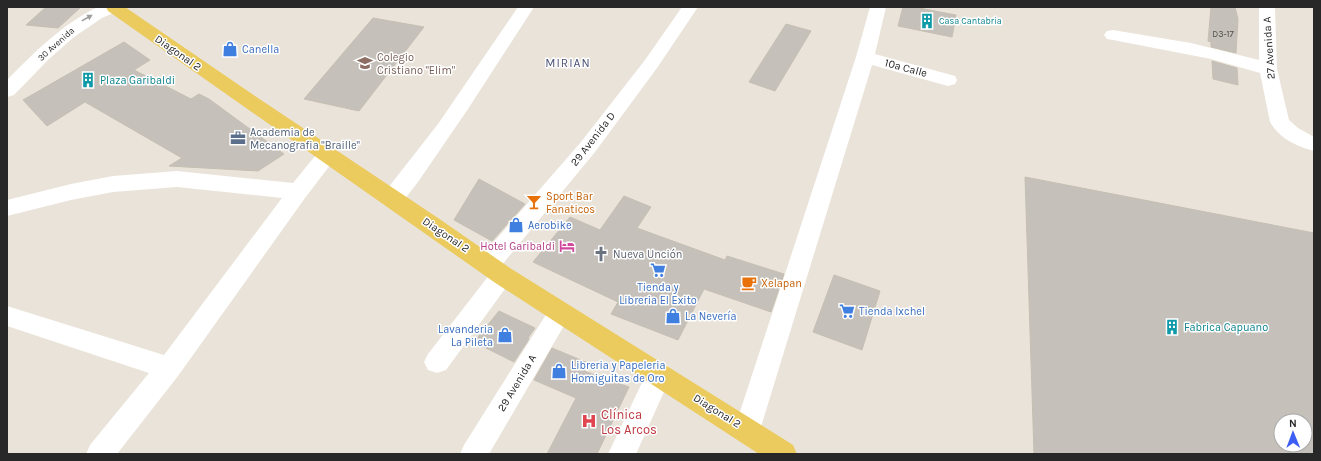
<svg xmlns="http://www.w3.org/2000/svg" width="1321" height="461" font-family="Karla,sans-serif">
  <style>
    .building { fill: #c5c0b9; stroke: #c5bfb3; fill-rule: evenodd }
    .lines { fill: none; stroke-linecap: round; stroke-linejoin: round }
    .minor { fill: #fff; fill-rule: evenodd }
    .major { fill: #ebcb5d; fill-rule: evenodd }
    .oneway { fill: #9e9e9e }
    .labels { text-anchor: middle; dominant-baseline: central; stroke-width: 3; stroke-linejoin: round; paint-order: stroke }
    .far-culture-label { font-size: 9px; fill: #0d838f; stroke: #fff; text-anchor: start }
    .number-label { font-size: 9px; fill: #4f4e4c }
    .far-street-label { font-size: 9px; fill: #282828; stroke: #fff }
    .street-label { font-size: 11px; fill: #282828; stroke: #fff }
    .shop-label { font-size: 11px; fill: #366cbe; stroke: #fff; text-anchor: start }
    .education-label { font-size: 11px; fill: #785e54; stroke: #fff; text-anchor: start }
    .culture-label { font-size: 11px; fill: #0d838f; stroke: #fff; text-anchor: start }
    .service-label { font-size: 11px; fill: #4e5e75; stroke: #fff; text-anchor: start }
    .food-label { font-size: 11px; fill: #c56008; stroke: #fff; text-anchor: start }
    .hotel-label { font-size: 11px; fill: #b23c85; stroke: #fff; text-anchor: end }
    .worship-label { font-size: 11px; fill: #5b616d; stroke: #fff; text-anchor: start }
    .neighbourhood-label { font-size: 12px; letter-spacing: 1px; fill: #4a5276; stroke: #fff }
    .near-health-label { font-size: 13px; fill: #be3a42; stroke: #fff; text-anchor: start }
  </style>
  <rect width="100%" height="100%" fill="#eae3d9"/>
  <!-- building -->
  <path class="building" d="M46,7H81L58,28L26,25Z
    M903,7H914L956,15L952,37L898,26Z
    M1211,7H1235L1238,19L1236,53L1211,47V42L1208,41Z
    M373,18L424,27L359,111L304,99Z
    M786,24L811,31L775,91L749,82Z
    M124,42L150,60L134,70L191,99L199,94L209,99L284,154L258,171L169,166L182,158L85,102L47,126L23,100Z
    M1212,61L1237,68L1238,85L1213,79Z
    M1025,177L1314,233V454H1034ZM1281,421H1305V445H1281Z
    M479,179L525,204L492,241L454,220Z
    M624,196L651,207L637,228L725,260L727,256L784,274L771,312L704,289L678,340L611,314L618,302L533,262L570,217L600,230Z
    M834,275L880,291L862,350L813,332Z
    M499,311L535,328L528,338L529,339L514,362L474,342Z
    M552,348L588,363L584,371L629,387L597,454H547L576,398L534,380Z"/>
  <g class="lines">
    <!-- minor -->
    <path class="minor" d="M98,7H120L118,11L102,18L74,37L49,59L14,95L7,97V80C35,52 62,24 98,7Z
      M518,7H534L468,109L418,182L400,205L392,207L384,205L381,199L384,193L438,124Z
      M682,7H698L657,68L595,152L501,266L510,268L514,275L510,282L446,370L437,373L428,370L424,362L428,354L490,274L480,272L477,265L480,258L581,142L645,60Z
      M870,7H886L875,54L955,76L957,80L955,84L948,86L872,65L760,430L756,439L747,443L738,439L734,430L856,57Z
      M1259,7H1275L1277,69L1289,120L1298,128L1314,137V151C1296,146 1280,139 1270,122L1260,73L1211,59L1113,40L1107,39L1104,35L1107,31L1113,30L1191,43L1259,60Z
      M327,148L334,150L337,155L334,160L305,198L178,376L117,454H86L90,445L149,373L7,326V306L164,355L282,198L177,187L113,192L71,200L7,216V200L71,184L113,176L177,171L293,183L320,150Z
      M560,302L568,305L572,312L489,454H460L464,445L552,305Z
      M659,362L668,366L672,374L636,454H608L650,366Z"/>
    <!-- major -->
    <path class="major" d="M106,7H125L255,96L441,220L510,268L793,445L797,454H759L494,282L108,11Z"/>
  </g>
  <!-- one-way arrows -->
  <defs><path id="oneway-solid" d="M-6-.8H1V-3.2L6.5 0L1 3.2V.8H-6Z"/></defs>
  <use class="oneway" href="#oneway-solid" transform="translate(87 18) rotate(-29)"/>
  <!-- icons -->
  <defs>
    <g id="building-bare" transform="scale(1.2)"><path d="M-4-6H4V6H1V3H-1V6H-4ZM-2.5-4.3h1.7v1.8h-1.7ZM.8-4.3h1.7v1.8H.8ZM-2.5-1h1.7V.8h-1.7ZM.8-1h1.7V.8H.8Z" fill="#0f9aa8" stroke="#fff" stroke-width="2.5" paint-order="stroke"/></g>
    <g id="shop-bare" transform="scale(1.2)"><path d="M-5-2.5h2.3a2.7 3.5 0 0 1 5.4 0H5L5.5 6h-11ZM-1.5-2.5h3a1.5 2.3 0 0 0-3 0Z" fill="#3f7fe0" stroke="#fff" stroke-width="2.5" paint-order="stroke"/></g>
    <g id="school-bare" transform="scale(1.2)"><path d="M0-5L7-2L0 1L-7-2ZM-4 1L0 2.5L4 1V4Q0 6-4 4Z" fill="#8d6e63" stroke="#fff" stroke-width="2.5" paint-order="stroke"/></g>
    <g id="office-bare" transform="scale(1.2)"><path d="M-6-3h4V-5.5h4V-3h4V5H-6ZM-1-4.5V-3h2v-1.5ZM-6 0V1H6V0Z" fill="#5c6f8a" stroke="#fff" stroke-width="2.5" paint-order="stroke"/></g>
    <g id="bar-bare" transform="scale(1.2)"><path d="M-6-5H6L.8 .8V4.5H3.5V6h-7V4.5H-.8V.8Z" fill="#e8710a" stroke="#fff" stroke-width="2.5" paint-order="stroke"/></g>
    <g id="hotel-bare" transform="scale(1.2)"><path d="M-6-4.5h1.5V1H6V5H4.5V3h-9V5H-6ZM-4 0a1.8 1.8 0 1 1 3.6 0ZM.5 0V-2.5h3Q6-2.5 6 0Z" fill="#d1479c" stroke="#fff" stroke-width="2.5" paint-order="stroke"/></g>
    <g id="church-bare" transform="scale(1.2)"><path d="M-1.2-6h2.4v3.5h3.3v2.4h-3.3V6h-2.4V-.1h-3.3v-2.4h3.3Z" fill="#6b7280" stroke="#fff" stroke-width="2.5" paint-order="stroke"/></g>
    <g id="supermarket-bare" transform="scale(1.2)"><path d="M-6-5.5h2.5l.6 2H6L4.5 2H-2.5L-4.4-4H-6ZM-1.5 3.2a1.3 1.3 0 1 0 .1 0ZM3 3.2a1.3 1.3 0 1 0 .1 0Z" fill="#3f7fe0" stroke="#fff" stroke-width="2.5" paint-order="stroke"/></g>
    <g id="cafe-bare" transform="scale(1.2)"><path d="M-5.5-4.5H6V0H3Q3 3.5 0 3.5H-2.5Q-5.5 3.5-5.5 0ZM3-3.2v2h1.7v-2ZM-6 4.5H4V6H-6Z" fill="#e8710a" stroke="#fff" stroke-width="2.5" paint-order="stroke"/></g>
    <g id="hospital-bare" transform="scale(1.2)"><path d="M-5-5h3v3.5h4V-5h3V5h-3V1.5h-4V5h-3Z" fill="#e0444e" stroke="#fff" stroke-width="2.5" paint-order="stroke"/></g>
  </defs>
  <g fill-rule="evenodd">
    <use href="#building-bare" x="927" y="21"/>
    <use href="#shop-bare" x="230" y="49"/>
    <use href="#school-bare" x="365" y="63"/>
    <use href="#building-bare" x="88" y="80"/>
    <use href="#office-bare" x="238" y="138"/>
    <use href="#bar-bare" x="534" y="202"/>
    <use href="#shop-bare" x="516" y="225"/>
    <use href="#hotel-bare" x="567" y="246"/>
    <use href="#church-bare" x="601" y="254"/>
    <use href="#supermarket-bare" x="658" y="270"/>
    <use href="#cafe-bare" x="749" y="283"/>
    <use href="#supermarket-bare" x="847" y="311"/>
    <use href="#shop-bare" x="673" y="316"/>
    <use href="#building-bare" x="1172" y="327"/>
    <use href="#shop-bare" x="505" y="335"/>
    <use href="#shop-bare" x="559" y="371"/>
    <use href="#hospital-bare" x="589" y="421"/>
  </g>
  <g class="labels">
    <!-- far-culture labels -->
    <g class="far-culture-label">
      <text x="939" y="21">Casa Cantabria</text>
    </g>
    <!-- number labels -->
    <g class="number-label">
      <text x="1223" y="34">D3-17</text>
    </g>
    <!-- far-street labels -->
    <g class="far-street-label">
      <text transform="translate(56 44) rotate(-42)">30 Avenida</text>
    </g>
    <!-- street labels -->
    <g class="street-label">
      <text transform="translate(1269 48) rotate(-94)">27 Avenida A</text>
      <text transform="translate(178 53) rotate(35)">Diagonal 2</text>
      <text transform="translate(906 68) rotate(15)">10a Calle</text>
      <text transform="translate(593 139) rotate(-52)">29 Avenida D</text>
      <text transform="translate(446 235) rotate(34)">Diagonal 2</text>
      <text transform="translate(517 383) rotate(-59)">29 Avenida A</text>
      <text transform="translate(717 411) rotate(32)">Diagonal 2</text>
    </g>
    <!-- shop labels -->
    <g class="shop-label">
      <text x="242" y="49">Canella</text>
      <text x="528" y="225">Aerobike</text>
      <text x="658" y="287" text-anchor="middle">Tienda y<tspan x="658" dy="13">Libreria El Exito</tspan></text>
      <text x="859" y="311">Tienda Ixchel</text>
      <text x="685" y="316">La Nevería</text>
      <text x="493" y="329" text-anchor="end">Lavanderia<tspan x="493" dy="13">La Pileta</tspan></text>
      <text x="571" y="365">Libreria y Papeleria<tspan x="571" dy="13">Homiguitas de Oro</tspan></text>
    </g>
    <!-- education labels -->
    <g class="education-label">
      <text x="377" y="57">Colegio<tspan x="377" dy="13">Cristiano "Elim"</tspan></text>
    </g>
    <!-- culture labels -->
    <g class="culture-label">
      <text x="100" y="80">Plaza Garibaldi</text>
      <text x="1184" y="327">Fabrica Capuano</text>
    </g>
    <!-- service labels -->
    <g class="service-label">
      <text x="250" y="132">Academia de<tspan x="250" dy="13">Mecanografia "Braille"</tspan></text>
    </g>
    <!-- food labels -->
    <g class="food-label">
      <text x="546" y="196">Sport Bar<tspan x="546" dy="13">Fanaticos</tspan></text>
      <text x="761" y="283">Xelapan</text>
    </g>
    <!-- hotel labels -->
    <g class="hotel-label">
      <text x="555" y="246">Hotel Garibaldi</text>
    </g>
    <!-- worship labels -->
    <g class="worship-label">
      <text x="613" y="254">Nueva Unción</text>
    </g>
    <!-- neighbourhood labels -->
    <g class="neighbourhood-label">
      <text x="568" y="63">MIRIAN</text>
    </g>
    <!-- near-health labels -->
    <g class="near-health-label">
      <text x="601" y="414">Clínica<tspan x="601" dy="15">Los Arcos</tspan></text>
    </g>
  </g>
  <!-- border -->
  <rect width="1321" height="461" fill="none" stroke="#282828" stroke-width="16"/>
  <!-- north arrow -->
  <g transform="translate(1293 433) rotate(359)"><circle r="19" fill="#ffffff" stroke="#a9a9a9"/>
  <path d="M0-3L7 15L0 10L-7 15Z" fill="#3d5ef3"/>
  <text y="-6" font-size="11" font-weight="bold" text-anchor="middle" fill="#282828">N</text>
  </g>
</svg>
